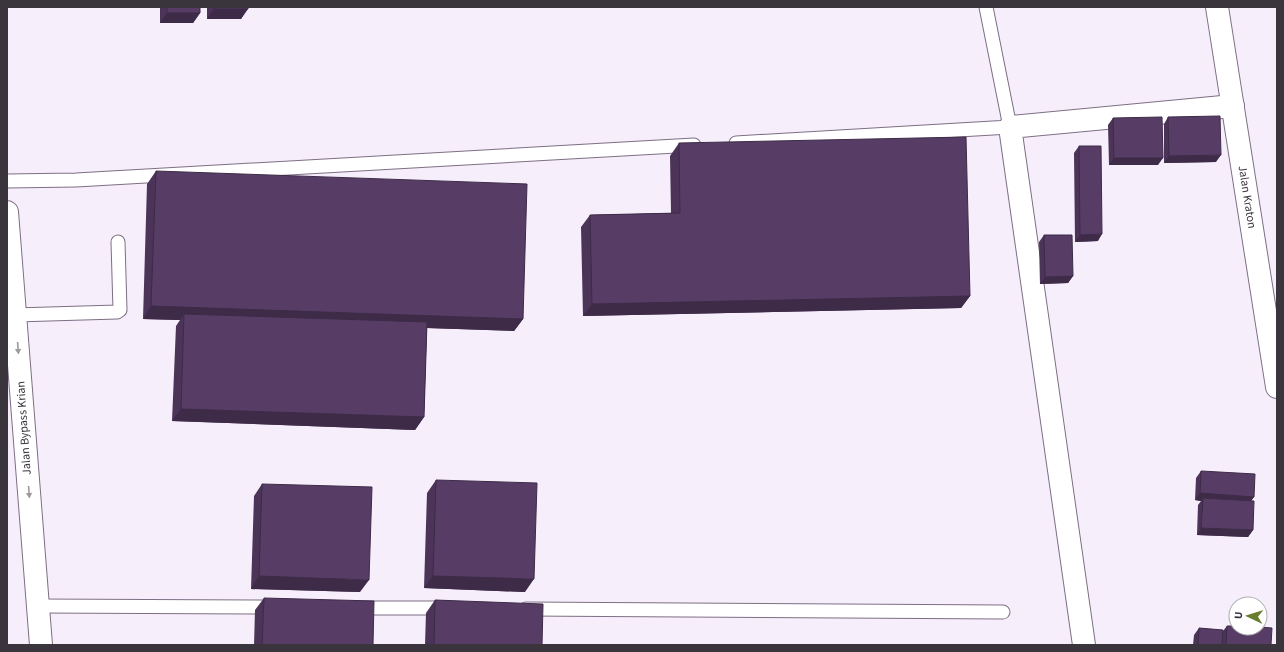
<svg xmlns="http://www.w3.org/2000/svg" width="1284" height="652" font-family="'Source Sans 3',sans-serif">
  <style>
    .lines { fill: none; stroke-linecap: round; stroke-linejoin: round }
    .service-casing { stroke: #7d6f84; stroke-width: 15 }
    .minor-casing { stroke: #7d6f84; stroke-width: 24 }
    .tertiary-casing { stroke: #7d6f84; stroke-width: 24 }
    .trunk-casing { stroke: #7d6f84; stroke-width: 24 }
    .service { stroke: #fff; stroke-width: 13 }
    .minor { stroke: #fff; stroke-width: 22 }
    .tertiary { stroke: #fff; stroke-width: 22 }
    .trunk { stroke: #fff; stroke-width: 22 }
    .wall { fill: #4b3458 }
    .shaded-wall { fill: #3d2b47 }
    .building { fill: #573d66; stroke: #3d2b47 }
    .oneway { fill: #9c9a9e }
    .labels { text-anchor: middle; dominant-baseline: central; stroke-width: 4; stroke-linejoin: round; paint-order: stroke }
    .street-label { font-size: 12px; fill: #3a343d; stroke: #fff }
  </style>
  <rect width="100%" height="100%" fill="#f7eefc"/>
  <g class="lines">
    <!-- service casing -->
    <g class="service-casing">
      <path id="service" d="M736,143L1010,127L986,7
        M7,181L76,180L694,145
        M15,315L117,312L120,310L118,242
        M38,606L274,607
        M358,608H446
        M526,609L1003,612"/>
    </g>
    <!-- minor casing -->
    <g class="minor-casing">
      <path id="minor" d="M1084,645L1010,127L1233,106"/>
    </g>
    <!-- tertiary casing -->
    <g class="tertiary-casing">
      <path id="tertiary" d="M1217,7L1277,387"/>
    </g>
    <!-- trunk casing -->
    <g class="trunk-casing">
      <path id="trunk" d="M7,212L41,645"/>
    </g>
    <!-- service -->
    <use href="#service" class="service"/>
    <!-- minor -->
    <use href="#minor" class="minor"/>
    <!-- tertiary -->
    <use href="#tertiary" class="tertiary"/>
    <!-- trunk -->
    <use href="#trunk" class="trunk"/>
  </g>
  <!-- wall -->
  <path class="wall" d="M160,7H200V13L193,23H160Z
    M207,7H248L241,19H207Z
    M1168,117L1216,162L1164,163V124Z
    M1113,118L1158,165H1109L1108,125Z
    M1277,134V183L1276,135Z
    M679,143L970,296L961,308L583,316L581,227L590,215L671,213L670,156Z
    M1079,146L1098,241L1075,242L1074,153Z
    M156,171L523,319L514,331L427,328L424,417L415,430L172,421L176,326L180,320L143,319L147,184Z
    M1044,235L1073,276L1068,283L1040,284L1039,242Z
    M1201,471L1254,497L1251,501L1253,530L1248,537L1197,535L1198,505L1201,501L1195,500L1196,478Z
    M436,480L525,592L424,588L427,493Z
    M262,484L360,592L251,589L254,496Z
    M264,598L373,645H254L255,610Z
    M435,600L542,645H425L426,613Z
    M1227,626L1271,645H1193L1194,635L1199,628L1223,631Z"/>
  <!-- shaded-wall -->
  <path class="shaded-wall" d="M214,9H248L241,19H207Z
    M167,13H200L193,23H160Z
    M1221,155L1216,162L1164,163L1169,156Z
    M1114,158H1163L1158,165H1109Z
    M1102,234L1098,241L1075,242L1080,235Z
    M1073,276L1068,283L1040,284L1045,277Z
    M970,296L961,308L583,316L592,304Z
    M151,306L523,319L514,331L184,320V314L180,320L143,319Z
    M181,409L424,417L415,430L172,421Z
    M1200,493L1254,497L1249,503L1203,498L1201,501L1195,500Z
    M1201,528L1253,530L1248,537L1197,535Z
    M259,576L369,580L360,592L251,589Z
    M433,576L534,579L525,592L424,588Z"/>
  <!-- building -->
  <path class="building" d="M167,7H200V13H167Z
    M214,7H248V9H214Z
    M1220,116L1221,155L1169,156L1168,117Z
    M1162,117L1163,158H1114L1113,118Z
    M966,137L970,296L592,304L590,215L680,213L679,143Z
    M1079,146H1101L1102,234L1080,235Z
    M156,171L527,184L523,319L151,306Z
    M1044,235H1072L1073,276L1045,277Z
    M184,314L427,322L424,417L181,409Z
    M1201,471L1255,474L1254,497L1200,493Z
    M436,480L537,483L534,579L433,576Z
    M262,484L372,487L369,580L259,576Z
    M1203,498L1254,501L1253,530L1201,528Z
    M264,598L374,601L373,645H262Z
    M435,600L543,604L542,645H434Z
    M1227,626H1236V628H1260V627L1272,628L1271,645H1226Z
    M1199,628L1223,630L1222,645H1198Z"/>
  <!-- one-way arrows -->
  <defs><path id="oneway-solid" d="M-6-.8H1V-3.2L6.5 0L1 3.2V.8H-6Z"/></defs>
  <g class="oneway">
    <use href="#oneway-solid" transform="translate(18 348) rotate(86)"/>
    <use href="#oneway-solid" transform="translate(29 492) rotate(86)"/>
  </g>
  <g class="labels">
    <!-- street labels -->
    <g class="street-label">
      <text transform="translate(1247 197) rotate(81)">Jalan Kraton</text>
      <text transform="translate(24 428) rotate(-94)">Jalan Bypass Krian</text>
    </g>
  </g>
  <!-- border -->
  <rect width="1284" height="652" fill="none" stroke="#3a343d" stroke-width="16"/>
  <!-- north arrow -->
  <g transform="translate(1248 616) rotate(274)"><circle r="19" fill="#ffffff" stroke="#b0aeb1"/>
  <path d="M0-3L7 15L0 10L-7 15Z" fill="#687d2e"/>
  <text y="-6" font-size="11" font-weight="bold" text-anchor="middle" fill="#3a343d">U</text>
  </g>
</svg>
